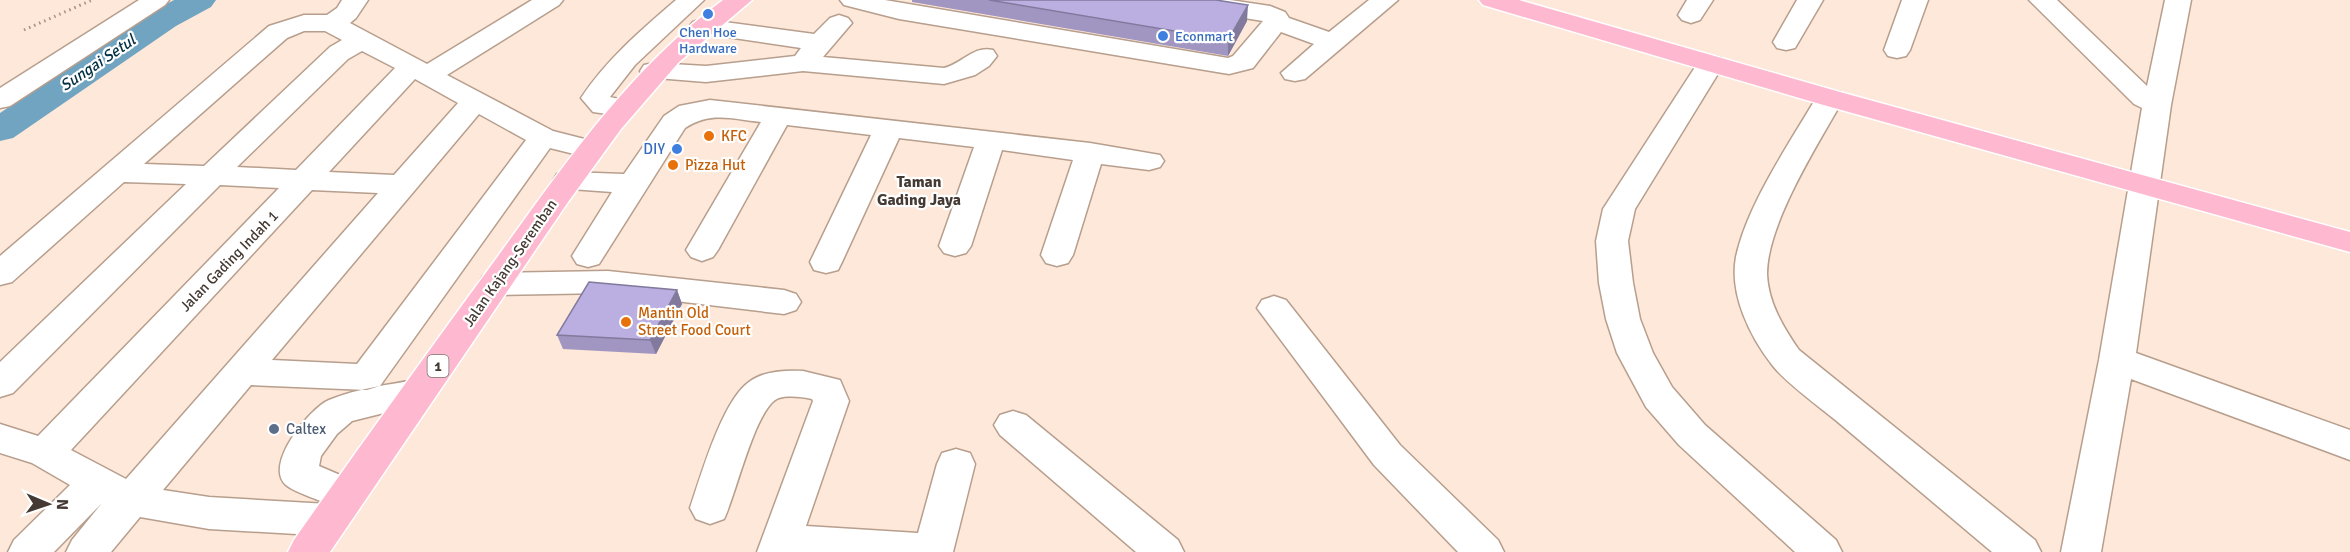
<svg xmlns="http://www.w3.org/2000/svg" width="2350" height="552" font-family="Signika,sans-serif">
  <style>
    .lines { fill: none; stroke-linecap: round; stroke-linejoin: round }
    .river { fill: #70a4c1; fill-rule: evenodd }
    .minor-casing { stroke: #b79e8d; stroke-width: 3 }
    .major-casing { stroke: #fff; stroke-width: 3 }
    .path { stroke: #a39388; stroke-width: 3; stroke-dasharray: 1.5 4; stroke-linecap: butt }
    .minor { fill: #fff; fill-rule: evenodd }
    .major { fill: #feb9d0; fill-rule: evenodd }
    .wall { fill: #a096c1 }
    .shaded-wall { fill: #827a9d }
    .building { fill: #baafe0; stroke: #827a9d; stroke-width: 1.5 }
    .shop-dot { fill: #3f7fe0; stroke: #fff; stroke-width: 2 }
    .food-dot { fill: #e8710a; stroke: #fff; stroke-width: 2 }
    .service-dot { fill: #5c6f8a; stroke: #fff; stroke-width: 2 }
    .labels { text-anchor: middle; dominant-baseline: central; stroke-width: 4.5; stroke-linejoin: round; paint-order: stroke }
    .far-shop-label { font-size: 14px; fill: #366cbe; stroke: #fff }
    .shield { fill: #fff; stroke: #7c7570; stroke-width: 1.5 }
    .shield-label { font-size: 14px; font-weight: bold; fill: #443a33 }
    .food-label { font-size: 15px; fill: #c56008; stroke: #fff; text-anchor: start }
    .shop-label { font-size: 15px; fill: #366cbe; stroke: #fff; text-anchor: end }
    .street-label { font-size: 15px; fill: #443a33; stroke: #fff }
    .service-label { font-size: 15px; fill: #4e5e75; stroke: #fff; text-anchor: start }
    .water-label { font-size: 16px; font-style: italic; fill: #002e43; stroke: #fff }
    .neighbourhood-label { font-size: 16px; font-weight: bold; fill: #443a33; stroke: #fff }
  </style>
  <rect width="100%" height="100%" fill="#fde8d9"/>
  <g class="lines">
    <!-- river -->
    <path class="river" d="M174,0H216L211,7L176,26L13,138L0,141V113L152,12Z"/>
    <!-- minor casing -->
    <g class="minor-casing">
      <path id="minor" d="M139,0H169L165,5L10,106L0,108V88Z
        M342,0H368L356,18L350,23L427,64L532,0H563L559,5L447,75L553,131L600,143L605,149L600,155L590,158L550,148L380,386L367,390L251,385L163,490L209,497L328,504C317,499 294,492 286,485C263,465 310,408 329,400C357,388 390,385 419,379L432,383L437,392L432,401L352,421L337,434L321,456L319,466L361,484L367,495L361,506L345,510L350,520L344,531L330,536L209,529L140,517L111,552H66L72,540L102,503L54,552H8L14,540L70,485L32,463L0,453V424L38,436L279,188L220,185L13,393L0,397V362L186,184L124,182L12,282L0,285V256L269,26L304,15H327L337,8ZM304,31H325L342,40L330,47L204,166L144,164L287,38ZM362,51L395,68L296,170L237,167L348,59ZM415,79L458,103L394,175L329,172ZM479,114L526,140L357,364L272,360ZM312,190L378,193L126,479L71,450Z
        M676,0H704L635,65L610,97L632,102L636,108L632,114L622,116L593,112L581,98C607,59 641,30 676,0Z
        M840,0H885L1228,58L1233,56L1263,21L1182,8L1173,5L1169,0H1230L1270,6L1285,12L1289,18L1329,32L1369,0H1398L1305,79L1295,81L1285,79L1281,73L1314,44L1281,32L1253,68L1229,74L899,19L844,5Z
        M1687,0H1713L1700,20L1691,23L1682,20L1678,15Z
        M1797,0H1823L1795,48L1786,50L1777,48L1773,42Z
        M1902,0H1928L1910,50L1906,56L1897,58L1888,56L1884,50Z
        M2029,0H2057L2147,86L2165,0H2191L2171,105L2136,353L2350,430V460L2131,379L2101,552H2061L2099,360L2142,108L2134,104Z
        M839,15L848,18L852,23L823,57L944,68C963,63 974,45 993,50L997,56L989,66L975,75L944,84L803,71L706,82L644,77L640,71L644,65L654,63L706,66L795,56L801,48L693,32L689,27L693,22L702,19L814,34L830,18Z
        M1711,56L1721,58L1724,64L1635,209L1628,241L1633,283L1640,319L1653,353L1672,387L1705,425L1836,540L1842,552H1795L1679,445L1646,407L1617,353L1606,319L1599,283L1596,241L1603,209L1701,58Z
        M1830,90L1840,92L1844,98C1819,143 1767,223 1767,274C1768,302 1783,327 1799,350L2035,540L2041,552H1992C1941,509 1890,466 1839,423C1821,408 1786,383 1773,366C1750,337 1729,294 1736,257C1747,205 1789,144 1816,98L1820,92Z
        M710,100L1090,143L1160,155L1164,161L1160,167L1149,170L1101,164L1073,255L1068,263L1057,266L1046,263L1041,255L1073,160L1002,150L971,246L966,253L955,256L944,253L939,246L974,147L899,138L842,262L838,270L826,273L814,270L810,262L871,135L787,125L718,250L713,257L702,261L691,257L686,250L761,122C732,119 710,111 685,128L599,264L588,267L577,264L572,256L612,192L557,188L553,181L557,174L568,172L624,174L664,116L679,106Z
        M608,271L784,290L796,294L801,302L796,310L784,314L608,293L495,295L483,292L478,284L483,276L495,273Z
        M1274,296L1286,300L1400,445L1498,540L1504,552H1458L1374,465L1257,308L1262,300Z
        M803,371L840,380L849,401L806,526L918,533L937,464L942,453L956,449L970,453L975,464L953,552H757L813,401L812,399C802,397 789,395 779,398C756,405 736,495 724,519L710,524L696,519L690,508C701,476 722,401 749,382C763,371 786,370 803,371Z
        M1013,411L1026,415L1178,540L1184,552H1136L1000,435L994,425L1000,415Z"/>
    </g>
    <!-- major casing -->
    <g class="major-casing">
      <path id="major" d="M723,0H752L679,62L621,129L568,202L330,552H288L294,540C359,447 426,355 493,263C563,167 627,71 723,0Z
        M1479,0H1519L1840,92L2350,232V252L1820,104L1483,5Z"/>
    </g>
    <!-- path -->
    <path class="path" d="M24,30L92,0"/>
    <!-- minor -->
    <use href="#minor" class="minor"/>
    <!-- major -->
    <use href="#major" class="major"/>
  </g>
  <!-- wall -->
  <path class="wall" d="M912,0H1216L1247,21L1228,56L912,2Z
    M677,290L682,304L656,354L563,349L557,335Z"/>
  <!-- shaded-wall -->
  <path class="shaded-wall" d="M1248,5L1247,21L1228,56V40Z
    M677,290L682,304L656,354L650,340Z"/>
  <!-- building -->
  <path class="building" d="M989,0H1216L1248,5L1228,40Z
    M589,282L677,290L650,340L557,335Z"/>
  <!-- markers -->
  <g class="shop-dot">
    <circle cx="708" cy="14" r="6"/>
    <circle cx="1163" cy="36" r="6"/>
    <circle cx="677" cy="149" r="6"/>
  </g>
  <g class="food-dot">
    <circle cx="709" cy="136" r="6"/>
    <circle cx="673" cy="165" r="6"/>
    <circle cx="626" cy="322" r="6"/>
  </g>
  <circle class="service-dot" cx="274" cy="429" r="6"/>
  <g class="labels">
    <!-- far-shop labels -->
    <g class="far-shop-label">
      <text x="708" y="32">Chen Hoe<tspan x="708" dy="16">Hardware</tspan></text>
      <text x="1175" y="36" text-anchor="start">Econmart</text>
    </g>
    <!-- shield labels -->
    <rect class="shield" x="427.5" y="355" width="21" height="22" rx="4.5"/>
    <g class="shield-label">
      <text x="438" y="366">1</text>
    </g>
    <!-- food labels -->
    <g class="food-label">
      <text x="721" y="136">KFC</text>
      <text x="685" y="165">Pizza Hut</text>
      <text x="638" y="313">Mantin Old<tspan x="638" dy="17">Street Food Court</tspan></text>
    </g>
    <!-- shop labels -->
    <g class="shop-label">
      <text x="665" y="149">DIY</text>
    </g>
    <!-- street labels -->
    <g class="street-label">
      <text transform="translate(229 261) rotate(-46)">Jalan Gading Indah 1</text>
      <text transform="translate(510 263) rotate(-55)">Jalan Kajang-Seremban</text>
    </g>
    <!-- service labels -->
    <g class="service-label">
      <text x="286" y="429">Caltex</text>
    </g>
    <!-- water labels -->
    <g class="water-label">
      <text transform="translate(98 63) rotate(-34)">Sungai Setul</text>
    </g>
    <!-- neighbourhood labels -->
    <g class="neighbourhood-label">
      <text x="919" y="182">Taman<tspan x="919" dy="18">Gading Jaya</tspan></text>
    </g>
  </g>
  <!-- north arrow -->
  <g transform="translate(48 504) rotate(92)" stroke="#ffffff" stroke-width="4.5" paint-order="stroke">
  <path d="M0-4.5L10 22L0 15L-10 22Z" fill="#443a33"/>
  <text y="-9" font-size="16" font-weight="bold" text-anchor="middle" fill="#443a33">N</text>
  </g>
</svg>
